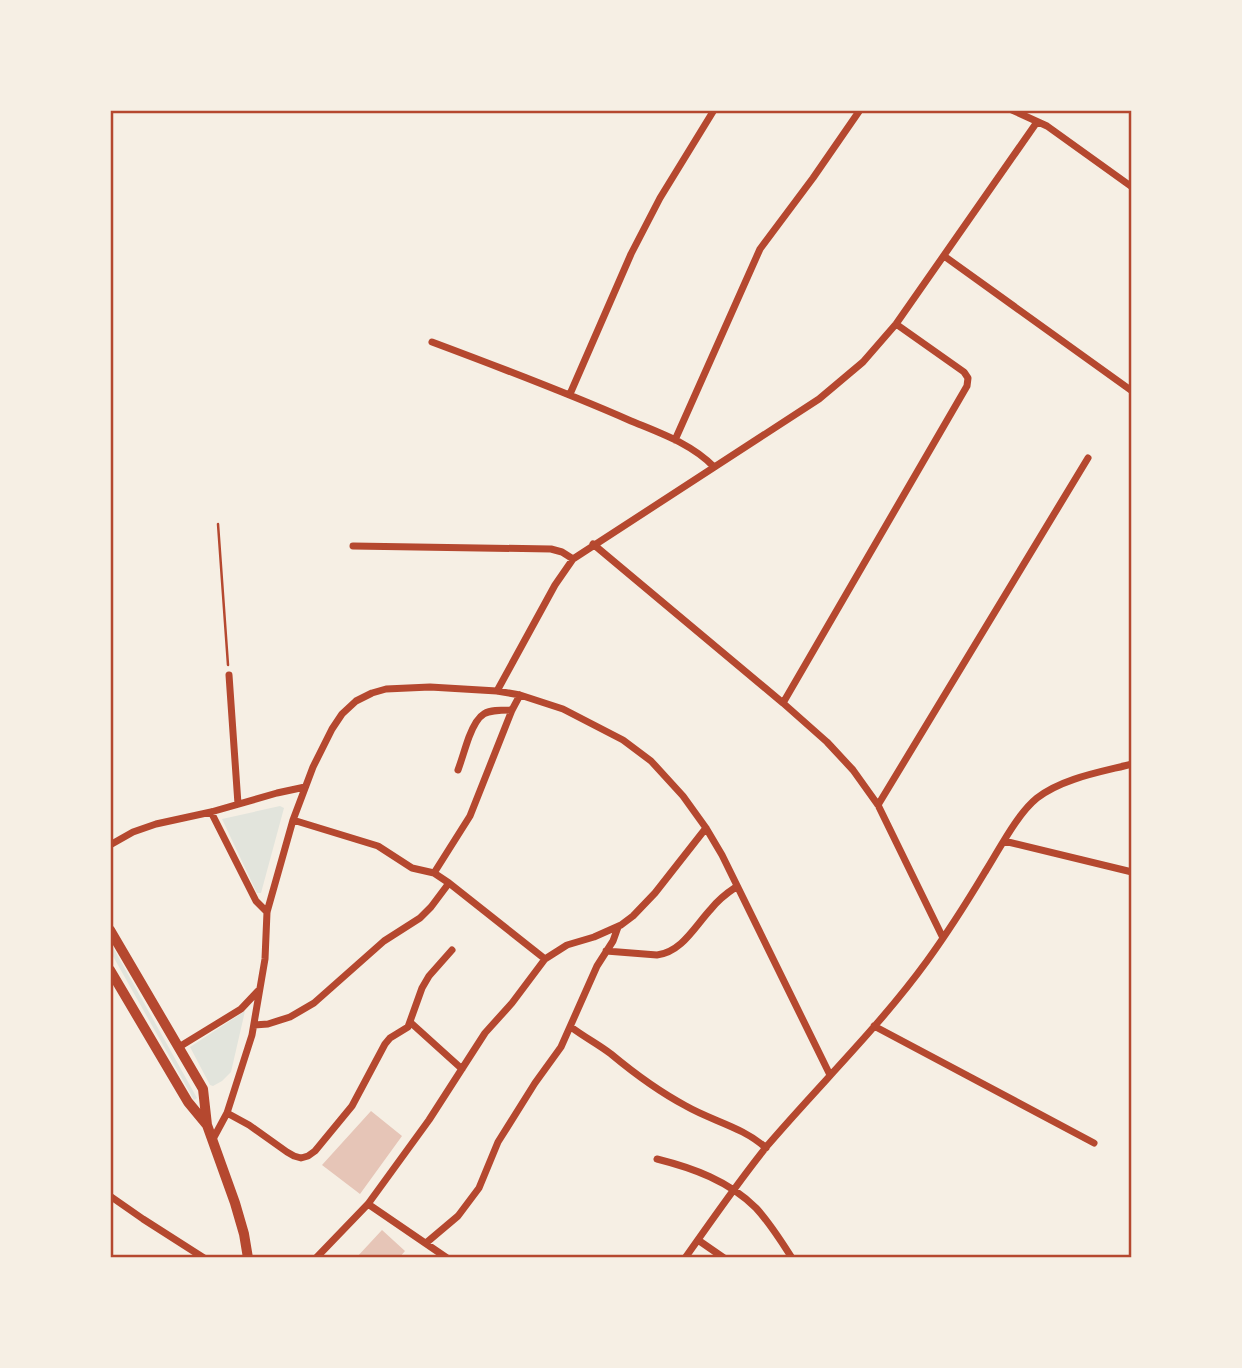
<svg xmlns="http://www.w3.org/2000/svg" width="1242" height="1368" font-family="'Fira Sans',sans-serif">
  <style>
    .green { fill: #e2e4dc }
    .building { fill: #e6c5b7 }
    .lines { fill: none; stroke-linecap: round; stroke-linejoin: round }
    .path { stroke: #b5482f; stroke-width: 2.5 }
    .minor { stroke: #b5482f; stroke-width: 7 }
    .tertiary { stroke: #b5482f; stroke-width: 10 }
    .neatline { fill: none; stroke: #b5482f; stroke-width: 2.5 }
  </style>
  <rect width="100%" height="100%" fill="#f6efe4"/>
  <!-- green -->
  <path class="green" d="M280,806L284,808L261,893H257L222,819Z
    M110,942L197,1098L194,1100L110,951Z
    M245,1011L231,1072L222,1081L213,1086L210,1085L190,1047Z"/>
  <!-- building -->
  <path class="building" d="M371,1111L402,1136L360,1194L322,1165Z
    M382,1230L405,1251L399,1258H356Z"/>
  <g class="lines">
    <!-- path -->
    <path class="path" d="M218,524L228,665"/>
    <!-- minor -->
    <path class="minor" d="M1012,110L1047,126L1132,187
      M944,256L1132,391
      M432,342C499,367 565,392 631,421C660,433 692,444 714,467
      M570,394L631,254L660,198L714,110
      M675,440L760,249L813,178L860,110
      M593,544L783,703L827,742L853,770L878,805L943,938
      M353,546L551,549L562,552L573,559
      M229,675L238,804
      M497,691L555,585L573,559L819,399L863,362L896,324L1037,122
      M783,703L967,386L968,378L964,372L896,324
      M458,770C462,759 465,748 469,737C479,711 485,710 512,710
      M878,805L1088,458
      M211,812L256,901L267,912
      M293,820L378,846L412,868L434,873L449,883L545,959
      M1004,841L1132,872
      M110,845L133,832L156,824L211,812L277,793L305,787
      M434,873L470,816L512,710L520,695
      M606,951L657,955C682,952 695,926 711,909C718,900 727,893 736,887
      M410,1022L462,1069
      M254,1025L268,1024L290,1017L314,1003L384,941L420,918L431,907L449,883
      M874,1026L1094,1143
      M571,1027C584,1037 598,1044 611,1054C635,1074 658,1091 686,1106C712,1121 743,1127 766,1148
      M179,1047L241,1009L258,991
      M227,1113L249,1125L287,1152L294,1156L301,1158L308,1156L315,1151L352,1106L385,1044L390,1038L408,1027L422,988L429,976L452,950
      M213,1139L227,1113L252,1035L265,959L267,912L293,820L313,767L332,729L342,714L356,701L372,693L386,689L430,687L497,691L520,695L563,709L623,740L651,761L683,796L706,828L722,855L830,1075
      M657,1159C693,1168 729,1181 756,1208C770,1223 781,1241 792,1258
      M110,1196L143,1219L204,1258
      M368,1204L447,1258
      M698,1240L724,1258
      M426,1243L458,1216L479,1188L498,1142L535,1083L561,1047L597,966L613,941L618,927
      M316,1258L368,1204L429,1120L485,1033L512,1003L545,959L567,945L594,937L621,925L633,916L655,893L706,828
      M685,1258C712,1220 738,1182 767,1146C820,1084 879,1027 927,961C948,932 967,902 985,872C999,850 1017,814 1037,798C1063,778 1101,772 1132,764"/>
    <!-- tertiary -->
    <path class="tertiary" d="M110,930L203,1089L207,1125L235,1203L244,1234L248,1258
      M110,970L188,1102L207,1125"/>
  </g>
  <!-- border -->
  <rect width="1242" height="1368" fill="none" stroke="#f6efe4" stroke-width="224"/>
  <rect x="112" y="112" width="1018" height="1144" class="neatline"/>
</svg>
